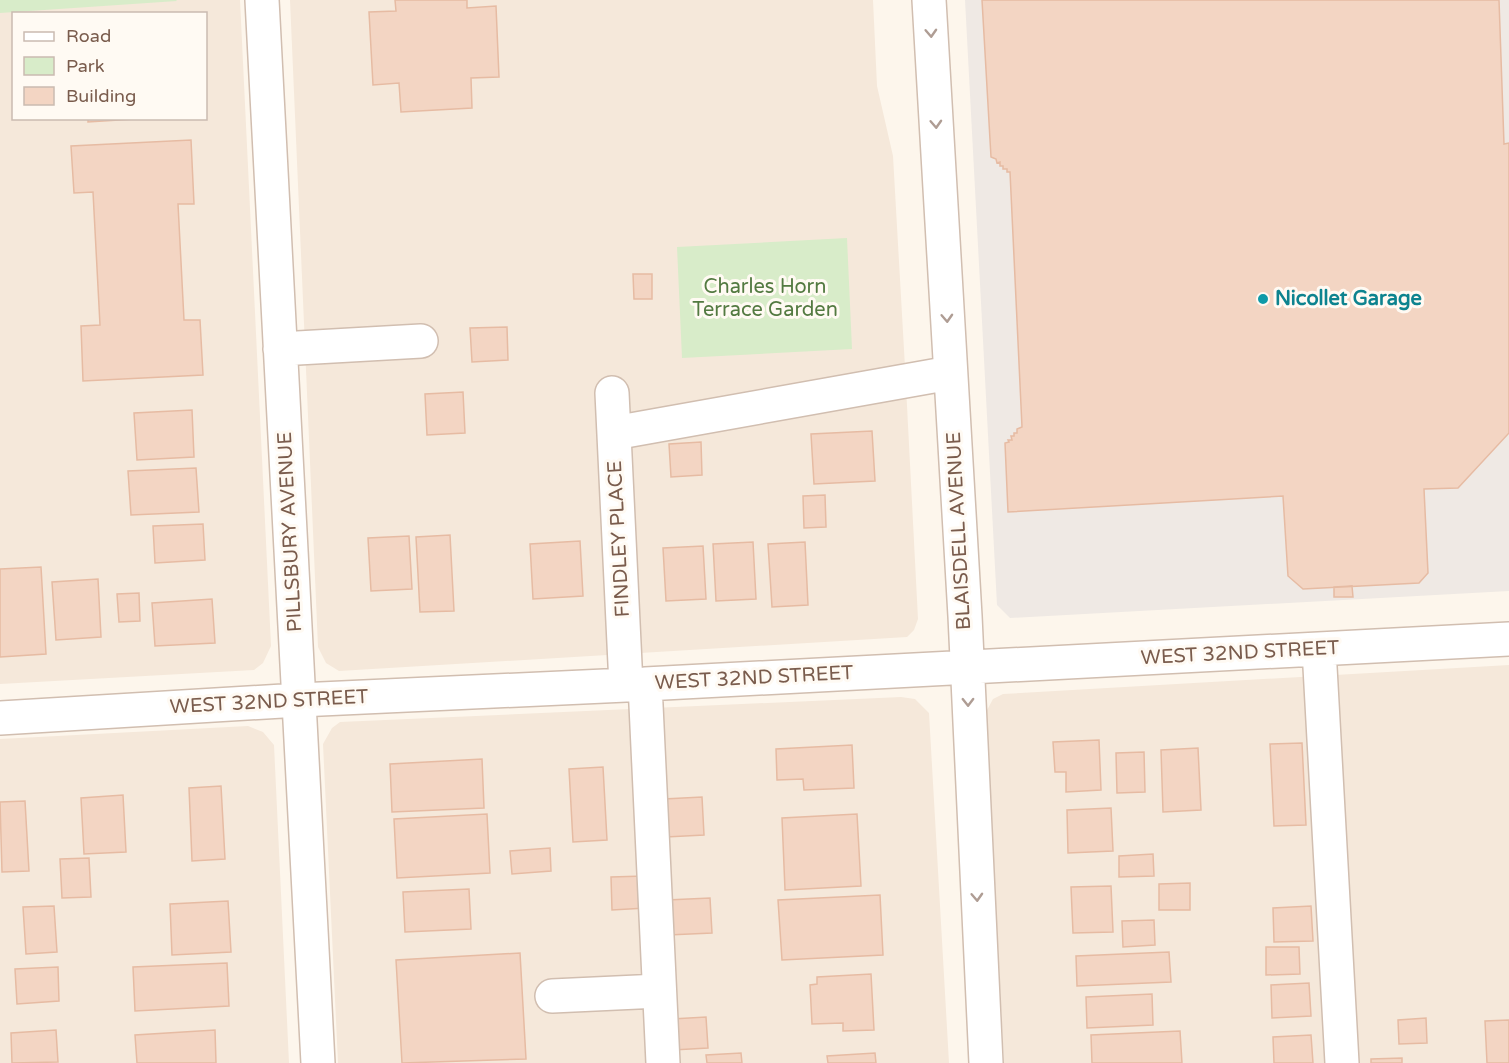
<svg xmlns="http://www.w3.org/2000/svg" width="1509" height="1063" font-family="'Varela Round',sans-serif">
  <style>
    .residential { fill: #f5e8da; fill-rule: evenodd }
    .industrial { fill: #efe9e4 }
    .green { fill: #d8ecc9 }
    .building { fill: #f3d5c3; stroke: #e6bba3; stroke-width: 1.5 }
    .lines { fill: none; stroke-linecap: round; stroke-linejoin: round }
    .minor-casing { stroke: #d1beb0; stroke-width: 36 }
    .minor { stroke: #fff; stroke-width: 33 }
    .oneway { stroke: #af9d94 }
    .culture-dot { fill: #0f9aa8; stroke: #fffaf3; stroke-width: 2 }
    .labels { text-anchor: middle; dominant-baseline: central; stroke-width: 6; stroke-linejoin: round; paint-order: stroke }
    .park-label { font-size: 20px; fill: #537a41; stroke: #fffaf3 }
    .culture-label { font-size: 20px; font-weight: bold; fill: #0d838f; stroke: #fffaf3; text-anchor: start }
    .street-label { font-size: 20px; fill: #7a5c4d; stroke: #fffaf3 }
  </style>
  <rect width="100%" height="100%" fill="#fdf6ec"/>
  <!-- residential -->
  <path class="residential" d="M0,0H240L271,646L263,663L254,670L0,684ZM14,14H206V118H14Z
    M290,0H873L877,86L893,156L905,367L918,619L914,630L907,637L339,671L326,663L318,647Z
    M1509,665V1063H1004L986,712L993,699L1003,694Z
    M901,697L915,699L929,713L949,1063H338L323,744L332,728L340,722Z
    M248,726L263,732L274,745L289,1063H0V739Z"/>
  <!-- industrial -->
  <path class="industrial" d="M965,0H1509V591L1010,618L997,605Z"/>
  <!-- green -->
  <path class="green" d="M0,0H176L177,1L0,13Z
    M847,238L852,349L682,358L677,247Z"/>
  <!-- building -->
  <path class="building" d="M395,0H467V8L496,6L499,77L471,78L472,108L401,112L399,83L373,85L369,12L396,11Z
    M982,0H1499L1504,144L1509,143V433L1458,488L1424,489L1428,573L1419,583L1303,589L1288,576L1283,496L1008,512L1005,443L1009,442L1008,440H1012L1011,436H1014V433H1017V429L1022,427L1010,172H1007V169H1003V166H1000V162L997,163L996,159L991,157Z
    M88,118H151L88,122Z
    M191,140L194,204H178L184,320H200L203,375L83,381L81,326L100,325L93,192L74,193L71,146Z
    M633,274H652V299H634Z
    M507,327L508,360L472,362L470,328Z
    M463,392L465,433L427,435L425,394Z
    M192,410L194,457L137,460L134,413Z
    M872,431L875,481L814,484L811,434Z
    M701,442L702,475L671,477L669,444Z
    M196,468L199,512L131,515L128,471Z
    M825,495L826,527L804,528L803,496Z
    M203,524L205,560L155,563L153,526Z
    M450,535L454,611L420,612L416,537Z
    M409,536L412,589L371,591L368,538Z
    M580,541L583,596L533,599L530,544Z
    M753,542L756,599L716,601L713,544Z
    M805,542L808,605L772,607L768,544Z
    M703,546L706,599L666,601L663,548Z
    M41,567L46,654L0,657V569Z
    M98,579L101,637L56,640L52,582Z
    M1352,586L1353,597H1334V587Z
    M139,593L140,621L119,622L117,594Z
    M212,599L215,643L155,646L152,603Z
    M1099,740L1101,790L1066,792V772H1055L1053,742Z
    M1302,743L1306,825L1274,826L1270,744Z
    M852,745L854,788L804,790L803,779L777,780L776,749Z
    M1198,748L1201,810L1163,812L1161,750Z
    M1144,752L1145,792L1117,793L1116,753Z
    M482,759L484,808L392,812L390,764Z
    M603,767L607,840L573,842L569,769Z
    M221,786L225,859L192,861L189,788Z
    M123,795L126,852L84,854L81,798Z
    M702,797L704,835L666,837L664,799Z
    M25,801L29,871L2,872L0,802Z
    M1111,808L1113,851L1068,853L1067,810Z
    M487,814L490,873L397,878L394,819Z
    M857,814L861,886L785,890L782,818Z
    M550,848L551,871L512,874L510,851Z
    M1153,854L1154,876L1119,877V856Z
    M89,858L91,897L62,898L60,859Z
    M644,876L646,908L612,910L611,877Z
    M1190,883V910H1159V884Z
    M1111,886L1113,932L1073,933L1071,887Z
    M469,889L471,929L405,932L403,892Z
    M880,895L883,955L782,960L778,900Z
    M710,898L712,933L668,935L667,900Z
    M228,901L231,952L172,955L170,904Z
    M54,906L57,952L26,954L23,907Z
    M1311,906L1313,941L1274,942L1273,908Z
    M1154,920L1155,945L1123,947L1122,921Z
    M1266,947H1299L1300,974L1266,975Z
    M1169,952L1171,982L1077,986L1076,956Z
    M520,953L526,1059L402,1063L396,960Z
    M227,963L229,1006L135,1011L133,967Z
    M58,967L59,1001L17,1004L15,969Z
    M871,974L874,1030L843,1031V1023L812,1024L810,985L817,984V977Z
    M1309,983L1311,1016L1272,1018L1271,985Z
    M1152,994L1153,1025L1087,1028L1086,997Z
    M706,1017L708,1048L673,1050L672,1019Z
    M1426,1018L1427,1043L1399,1044L1398,1020Z
    M1509,1020V1063H1487L1485,1021Z
    M56,1030L58,1062L12,1063L11,1033Z
    M215,1030L216,1063H137L135,1035Z
    M1180,1031L1182,1063H1092L1091,1035Z
    M1311,1035L1313,1063H1274L1273,1037Z
    M741,1053L742,1063H707L706,1055Z
    M875,1053L876,1063H828L827,1056Z
    M1402,1058V1063H1371V1059Z"/>
  <g class="lines">
    <!-- minor casing -->
    <g class="minor-casing">
      <path id="minor" d="M262,0L318,1063
        M929,0L965,616L986,1063
        M280,349L421,341
        M612,393L626,685
        M614,433L950,373
        M1319,649L1342,1063
        M645,684L663,1063
        M0,718L299,700L626,685L1509,639
        M552,996L659,991"/>
    </g>
    <!-- minor -->
    <use href="#minor" class="minor"/>
  </g>
  <!-- one-way arrows -->
  <defs><path id="oneway-chevron" d="M-2-3.5L2.5 0L-2 3.5" fill="none" stroke-width="1.6" stroke-linecap="round" stroke-linejoin="round" transform="scale(1.5)"/></defs>
  <g class="oneway">
    <use href="#oneway-chevron" transform="translate(931 33) rotate(87)"/>
    <use href="#oneway-chevron" transform="translate(936 124) rotate(87)"/>
    <use href="#oneway-chevron" transform="translate(947 318) rotate(87)"/>
    <use href="#oneway-chevron" transform="translate(968 702) rotate(89)"/>
    <use href="#oneway-chevron" transform="translate(977 897) rotate(87)"/>
  </g>
  <!-- markers -->
  <circle class="culture-dot" cx="1263" cy="299" r="6"/>
  <g class="labels">
    <!-- park labels -->
    <g class="park-label">
      <text x="765" y="287">Charles Horn<tspan x="765" dy="23">Terrace Garden</tspan></text>
    </g>
    <!-- culture labels -->
    <g class="culture-label">
      <text x="1275" y="299">Nicollet Garage</text>
    </g>
    <!-- street labels -->
    <g class="street-label">
      <text transform="translate(959 531) rotate(-93)">BLAISDELL AVENUE</text>
      <text transform="translate(290 532) rotate(-93)">PILLSBURY AVENUE</text>
      <text transform="translate(619 539) rotate(-93)">FINDLEY PLACE</text>
      <text transform="translate(1240 653) rotate(-3)">WEST 32ND STREET</text>
      <text transform="translate(754 678) rotate(-3)">WEST 32ND STREET</text>
      <text transform="translate(269 702) rotate(-3)">WEST 32ND STREET</text>
    </g>
  </g>
  <!-- legend -->
  <rect x="12" y="12" width="195" height="108" fill="#fffaf3" stroke="#cabbb1" stroke-width="1.5"/>
  <rect x="24" y="32" width="30" height="9" fill="#ffffff" stroke="#cabbb1" stroke-width="1.5"/>
  <text x="66" y="42" font-size="18" fill="#7a5c4d">Road</text>
  <rect x="24" y="57" width="30" height="18" fill="#d8ecc9" stroke="#cabbb1" stroke-width="1.5"/>
  <text x="66" y="72" font-size="18" fill="#7a5c4d">Park</text>
  <rect x="24" y="87" width="30" height="18" fill="#f3d5c3" stroke="#cabbb1" stroke-width="1.5"/>
  <text x="66" y="102" font-size="18" fill="#7a5c4d">Building</text>
</svg>
